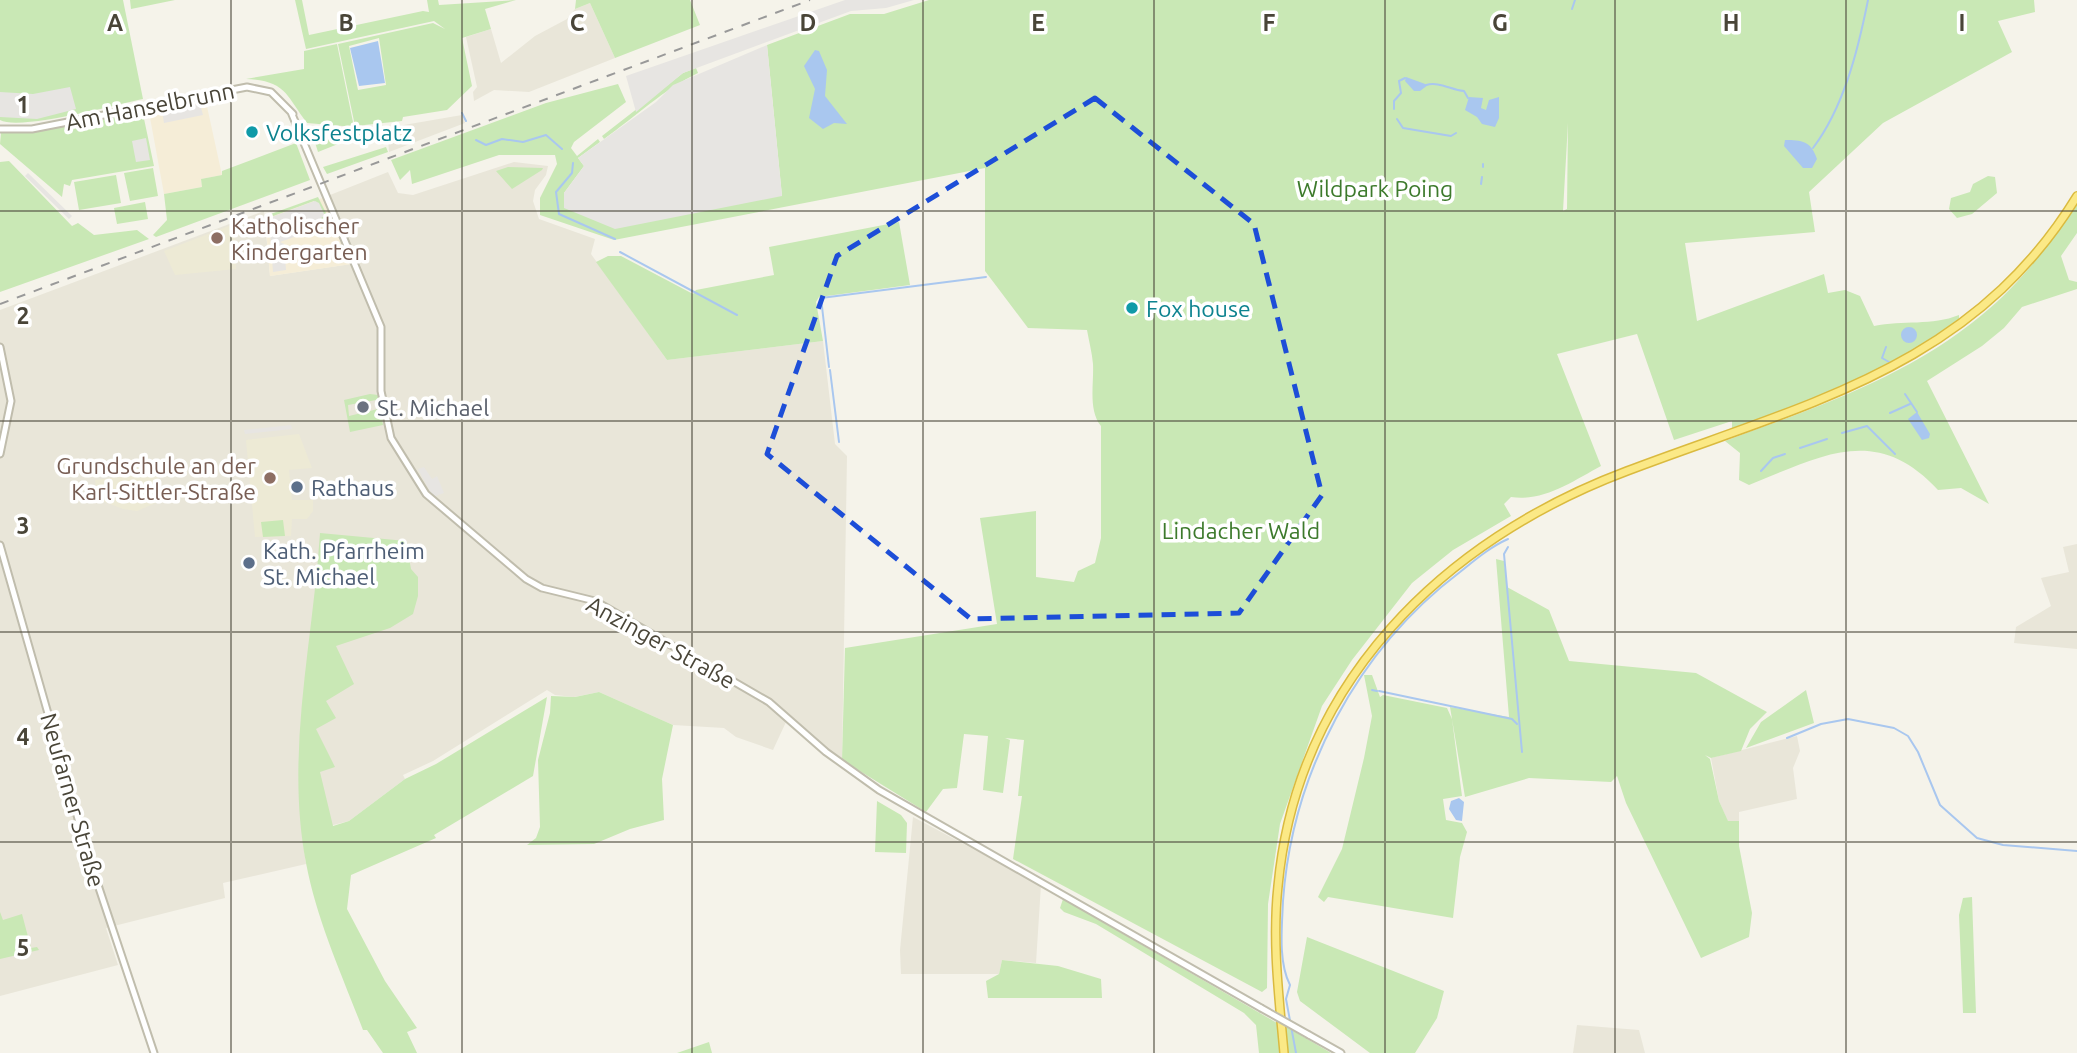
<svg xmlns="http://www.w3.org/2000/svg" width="2077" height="1053" font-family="Ubuntu,sans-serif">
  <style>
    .residential { fill: #e9e6d9 }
    .commercial { fill: #f5edd7 }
    .education { fill: #edead5 }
    .green { fill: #c9e8b5; fill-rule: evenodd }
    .parking { fill: #e7e5e2 }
    .water { fill: #a9c7ef }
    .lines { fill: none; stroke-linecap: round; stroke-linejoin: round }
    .stream { stroke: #a9c7ef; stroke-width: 2 }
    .tertiary-casing { stroke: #c0bdad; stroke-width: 9 }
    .trunk-casing { stroke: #daba3f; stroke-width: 10 }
    .tertiary { stroke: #fff; stroke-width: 5 }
    .trunk { stroke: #fbe986; stroke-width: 7 }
    .rail { stroke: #999; stroke-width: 2; stroke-dasharray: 9 9; stroke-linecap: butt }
    .tertiary-bridge-casing { stroke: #c0bdad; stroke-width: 9; stroke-linecap: butt }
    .tertiary-bridge { stroke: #fff; stroke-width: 5 }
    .marked { fill: none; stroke: #1d4ed8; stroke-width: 5; stroke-dasharray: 14 9; stroke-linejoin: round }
    .grid { fill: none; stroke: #494538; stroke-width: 2; stroke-opacity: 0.55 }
    .culture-dot { fill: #0f9aa8; stroke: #fff; stroke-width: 2.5 }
    .education-dot { fill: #8d6e63; stroke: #fff; stroke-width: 2.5 }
    .worship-dot { fill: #6b7280; stroke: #fff; stroke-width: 2.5 }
    .service-dot { fill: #5c6f8a; stroke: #fff; stroke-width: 2.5 }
    .labels { text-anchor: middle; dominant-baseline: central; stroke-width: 7; stroke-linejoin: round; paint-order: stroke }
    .street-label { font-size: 23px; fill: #494538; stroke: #fff }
    .culture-label { font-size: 23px; fill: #0d838f; stroke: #fff; text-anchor: start }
    .park-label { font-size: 23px; fill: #3d7a2c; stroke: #fff }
    .education-label { font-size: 23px; fill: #785e54; stroke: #fff; text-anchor: start }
    .worship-label { font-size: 23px; fill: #5b616d; stroke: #fff; text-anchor: start }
    .service-label { font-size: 23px; fill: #4e5e75; stroke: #fff; text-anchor: start }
    .grid-label { font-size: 23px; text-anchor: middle; font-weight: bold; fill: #494538; stroke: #fff; stroke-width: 7; stroke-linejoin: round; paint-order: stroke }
  </style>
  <rect width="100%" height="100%" fill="#f5f3ea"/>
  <!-- residential -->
  <path class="residential" d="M590,3L615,58L529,92L494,90L474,101L473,92L477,87L466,37L491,29L501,63L535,36L567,19L575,9Z
    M462,115L465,123L389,152L388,138L390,131L398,126Z
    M514,162L548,166L546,175L535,190L533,201L539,219L595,239L591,254L667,360L823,341L835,444L847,456L842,760L786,722L773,750L736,737L724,728L673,725L599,692L574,697L555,695L547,690L433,761L403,775L405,779L349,821L302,833L306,864L223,883L225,898L106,928L118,965L0,996V310L264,211L270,276L351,264L325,197L388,172L398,193L413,195Z
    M2077,544V649L2014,643L2016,627L2051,606L2041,578L2069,572L2063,547Z
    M1797,736L1800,751L1793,768L1797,799L1739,812V821L1728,822L1719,801L1711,758Z
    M913,817L1041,885L1036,963L1002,960L999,974H901L900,950Z
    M1577,1025L1639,1030L1645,1053H1573Z"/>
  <!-- commercial -->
  <path class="commercial" d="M206,102L222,175L201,179L202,187L164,194L149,112Z
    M325,197L352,264L270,276L265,218Z"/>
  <!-- education -->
  <path class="education" d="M234,224L236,269L175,275L164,251Z
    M299,434L312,468L289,470L292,500H313V511L307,519H292L291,536L255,537L246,440Z
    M137,465H158V502L137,511L123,509L97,499L95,480L136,475Z"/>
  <!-- green -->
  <path class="green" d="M0,0H123L143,99C114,105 20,131 0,120Z
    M130,0H175L131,9Z
    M295,0H302L309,35L423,11L429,12L427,0H438L439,5L516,0L485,9L491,29L462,38L472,86L447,110L403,117L402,121L355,126L338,44L433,23L445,29L434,21L306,49ZM379,38L386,85L358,90L349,46Z
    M576,0H690L700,25L615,58L590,3L575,9Z
    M929,0H2034L2035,12L1998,21L2012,52L1883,123L1809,192L1815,232L1685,243L1697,321L1824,274L1828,293L1845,290L1860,296L1874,326C1903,320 1932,326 1959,315V321L1915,351L1862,380L1732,429V421L1674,440L1637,334L1557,354L1601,466C1573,481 1544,502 1511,497L1504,504L1511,516L1453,550L1412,583L1352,660L1322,706L1280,824L1268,904L1267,988L1262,992L1013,859L1022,796H1018L1024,740L1005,738L1010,740L1003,793L983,790L988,736L964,734L957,788L943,789L926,812L842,760L845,648L997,624L980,518L1036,511V577L1074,582L1078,571L1095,563L1101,538V426C1088,410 1094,384 1093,364C1092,353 1089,341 1087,330L1028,328L985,271V168L614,240L540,215V198L557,164L555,155H499L412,184L410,170L400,180L391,160L546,103L618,84L626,102L574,142L571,148L577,156L598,139L600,142L578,158L584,166L564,193L782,196L767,45L850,14H884ZM1568,123L1567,209L1563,211Z
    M337,44L354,127L307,123C286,96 287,81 246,79L304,69V51Z
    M696,68L698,73C664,89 635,117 604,139L602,136L683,73Z
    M132,113L143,114L154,166L72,180L70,186L64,184L62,197L0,144L1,133L38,130Z
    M320,131L363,134L318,152L313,136Z
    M296,143L310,180L156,237L153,235L167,220L164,194L202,187L201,179L222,175V171Z
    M386,147L388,152L327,174L323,167Z
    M9,161L72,226L78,223L94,235L137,230L149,239L0,292V162Z
    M508,167L543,168L542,170L512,189L496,171Z
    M153,168L158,196L130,201L124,173Z
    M116,175L121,203L79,210L74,182Z
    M1988,176L1995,177L1997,193L1972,214L1957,218L1949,209L1951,198L1970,192L1973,184Z
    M318,197L327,215L322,220L314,201L265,219V216Z
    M145,202L148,219L117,224L114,208Z
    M2077,205V233L2061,256L2069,280L2077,282V289L2022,307L2004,328L1982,346L1927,381L1989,504L1961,488L1938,490C1876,423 1822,456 1749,485L1739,480L1740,453L1725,441C1815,408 1908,377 1983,314C2021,283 2049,244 2077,205Z
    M899,222L910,285L819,297L816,302L823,341L667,360L596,262L608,256H621L693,294L696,290L774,275L769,247Z
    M370,394L378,395L383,425L350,432L344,400ZM376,400L378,409L349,416L348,405Z
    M283,520L285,536L263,537L261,522Z
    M320,533L406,541L411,569L418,577V596L413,614L390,628L336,646L354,684L326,701L336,718L316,729L335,767L320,772L333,826L349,821L405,779L436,764L547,697L533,776L434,835L436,838L351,875L347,909L385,981L417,1028L407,1032L417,1053H383L367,1030H363C342,975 317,921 306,863C285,753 313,643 320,533Z
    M1496,559L1504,561L1507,587L1549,610L1569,661L1696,673L1767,712L1750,729L1741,751L1711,758L1705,755L1710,759L1719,801L1728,821H1739V846L1752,913L1749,937L1701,958L1626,803L1617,776L1611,782L1529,778L1465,797L1450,707L1509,717Z
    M1364,675H1372L1380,697L1383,695L1447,708L1452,719L1462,796L1443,799L1446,820L1462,823L1467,832L1460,857L1453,918L1328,897L1324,902L1318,897L1342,849L1364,758L1372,716Z
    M1806,690L1814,723L1746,748L1761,722Z
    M599,692L673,725L662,779L664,820L630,829L594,844L527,845L536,838L540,827L538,760L550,713L551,696L575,697Z
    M877,801L901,815L907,823L906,853L875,852Z
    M1972,897L1976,1013H1963L1959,915L1963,898Z
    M1063,899L1277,1023L1280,1053H1259L1256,1025L1244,1013L1096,924L1064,912L1060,908Z
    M0,912L3,920L22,914L31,948L37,947L39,950L0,959Z
    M1307,937L1444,991L1437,1018L1415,1053H1370L1300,1001L1297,992Z
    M1002,960L1058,966L1101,979L1102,998H988L986,981L999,974Z
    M1285,1026L1331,1053H1287Z
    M709,1042L712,1053H677Z"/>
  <!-- parking -->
  <path class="parking" d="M845,0H914L886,8L851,11L683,73L636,112L626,76Z
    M767,45L782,196L615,229L564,208V193L584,166L578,158L656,102L673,85Z
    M70,87L76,109L37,119L0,117V92L33,94Z
    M200,104L203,115L164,123L162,111Z
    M146,138L150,160L136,162L132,141Z
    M28,173L72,216L69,219L25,176Z
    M315,201L319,203L325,216L321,218L325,226L280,242L284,244L286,270L273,272L269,218Z
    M291,425L292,429L245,434L244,430Z
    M424,467L432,479L437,476L444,493L433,497L418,469Z"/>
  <!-- water -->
  <path class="water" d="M378,41L385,83L359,86L350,48Z
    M815,50L819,51L827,70L825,96L847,124L834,123L823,129L809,118L815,89L804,66Z
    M1406,77L1428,85L1420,91H1414L1405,81Z
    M1469,97L1483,98L1481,108L1486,110L1489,100L1499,97V118L1495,127L1482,124L1477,117L1465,110Z
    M1785,140C1802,140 1811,141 1817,159L1812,168H1803L1784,146Z
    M1901 335a8 8 0 1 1 16 0a8 8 0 1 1-16 0Z
    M1917,412L1930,434L1929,438L1922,440L1908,419Z
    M1459,798L1464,802L1462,821L1456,820L1449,809L1451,801Z"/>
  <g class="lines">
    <!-- stream -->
    <path class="stream" d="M1572,9L1575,0
      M1426,85C1439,81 1451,90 1464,91L1468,98
      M1394,109V101L1401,93L1399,81L1405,78
      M462,113L466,121
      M1397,119L1403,128L1451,136L1456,133
      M476,140L486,145L502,139L523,142L546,135L562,149
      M1813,148C1844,107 1858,50 1868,0
      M573,163L572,173L556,192L559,214L615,239
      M1483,167V164
      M1481,184L1482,177
      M620,252L737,315
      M1886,347L1882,358L1889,362
      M829,367L821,298L986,277
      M830,370L839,442
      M1905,394L1917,412
      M1890,413L1910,404
      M1842,433L1867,426L1895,454
      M1800,448L1827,439
      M1761,471L1773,458L1785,454
      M1508,547L1504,554L1522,752
      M1372,690L1377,691
      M1379,691L1512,719L1517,724
      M1787,738L1821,724L1848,719L1894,728L1908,736L1918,752L1940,805L1977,838L2003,845L2077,851
      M1296,1053L1286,999L1290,985C1278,962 1282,927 1283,901C1292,773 1357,650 1460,572C1475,560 1490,547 1508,539"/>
    <!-- tertiary casing -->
    <g class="tertiary-casing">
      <path id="tertiary" d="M291,112L381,327V391L391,438L426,494L526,579L542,588L595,601L769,702L826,752L879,790L1261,1008
        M0,129H32L247,87L271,92L293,114
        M0,347L11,401L0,454
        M0,545L90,861L154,1053
        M1309,1035L1341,1053"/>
    </g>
    <!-- trunk casing -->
    <g class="trunk-casing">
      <path id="trunk" d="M1284,1053C1279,997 1272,942 1278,886C1297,683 1443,540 1627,471C1803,404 1971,369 2077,196"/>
    </g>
    <!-- tertiary -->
    <use href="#tertiary" class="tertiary"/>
    <!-- trunk -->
    <use href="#trunk" class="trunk"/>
    <!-- rail -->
    <path class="rail" d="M0,304L810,0"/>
    <!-- tertiary-bridge casing -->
    <g class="tertiary-bridge-casing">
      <path id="tertiary-bridge" d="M1261,1008L1309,1035"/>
    </g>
    <!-- tertiary-bridge -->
    <use href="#tertiary-bridge" class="tertiary-bridge"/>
  </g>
  <!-- marked area -->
  <path class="marked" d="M1095,98L1254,224L1322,495L1239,613L971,619L767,454L837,256Z"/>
  <!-- grid -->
  <path class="grid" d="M231,0V1053M462,0V1053M692,0V1053M923,0V1053M1154,0V1053M1385,0V1053M1615,0V1053M1846,0V1053M0,211H2077M0,421H2077M0,632H2077M0,842H2077"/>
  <!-- markers -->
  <g class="culture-dot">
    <circle cx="252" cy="132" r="7"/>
    <circle cx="1132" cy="308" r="7"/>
  </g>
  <g class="education-dot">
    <circle cx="217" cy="238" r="7"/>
    <circle cx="270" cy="478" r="7"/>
  </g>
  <circle class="worship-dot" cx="363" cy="407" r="7"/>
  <g class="service-dot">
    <circle cx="297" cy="487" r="7"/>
    <circle cx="249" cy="563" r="7"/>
  </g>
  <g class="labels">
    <!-- street labels -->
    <g class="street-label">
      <text transform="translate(150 106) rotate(-11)">Am Hanselbrunn</text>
      <text transform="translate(661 642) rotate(29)">Anzinger Straße</text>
      <text transform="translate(73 800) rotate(74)">Neufarner Straße</text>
    </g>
    <!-- culture labels -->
    <g class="culture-label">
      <text x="266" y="132">Volksfestplatz</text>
      <text x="1146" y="308">Fox house</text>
    </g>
    <!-- park labels -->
    <g class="park-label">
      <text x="1375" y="188">Wildpark Poing</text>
      <text x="1241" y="530">Lindacher Wald</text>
    </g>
    <!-- education labels -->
    <g class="education-label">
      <text x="231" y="225">Katholischer<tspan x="231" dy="26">Kindergarten</tspan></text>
      <text x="256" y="465" text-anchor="end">Grundschule an der<tspan x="256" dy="26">Karl-Sittler-Straße</tspan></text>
    </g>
    <!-- worship labels -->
    <g class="worship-label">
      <text x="377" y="407">St. Michael</text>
    </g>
    <!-- service labels -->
    <g class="service-label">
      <text x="311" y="487">Rathaus</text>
      <text x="263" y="550">Kath. Pfarrheim<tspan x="263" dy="26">St. Michael</tspan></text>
    </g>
  </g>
  <g class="grid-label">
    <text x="115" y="31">A</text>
    <text x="346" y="31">B</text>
    <text x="577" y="31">C</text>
    <text x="808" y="31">D</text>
    <text x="1038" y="31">E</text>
    <text x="1269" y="31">F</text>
    <text x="1500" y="31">G</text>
    <text x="1731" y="31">H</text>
    <text x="1962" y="31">I</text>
    <text x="23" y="113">1</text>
    <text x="23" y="324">2</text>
    <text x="23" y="534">3</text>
    <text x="23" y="745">4</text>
    <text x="23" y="956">5</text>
  </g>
</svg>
